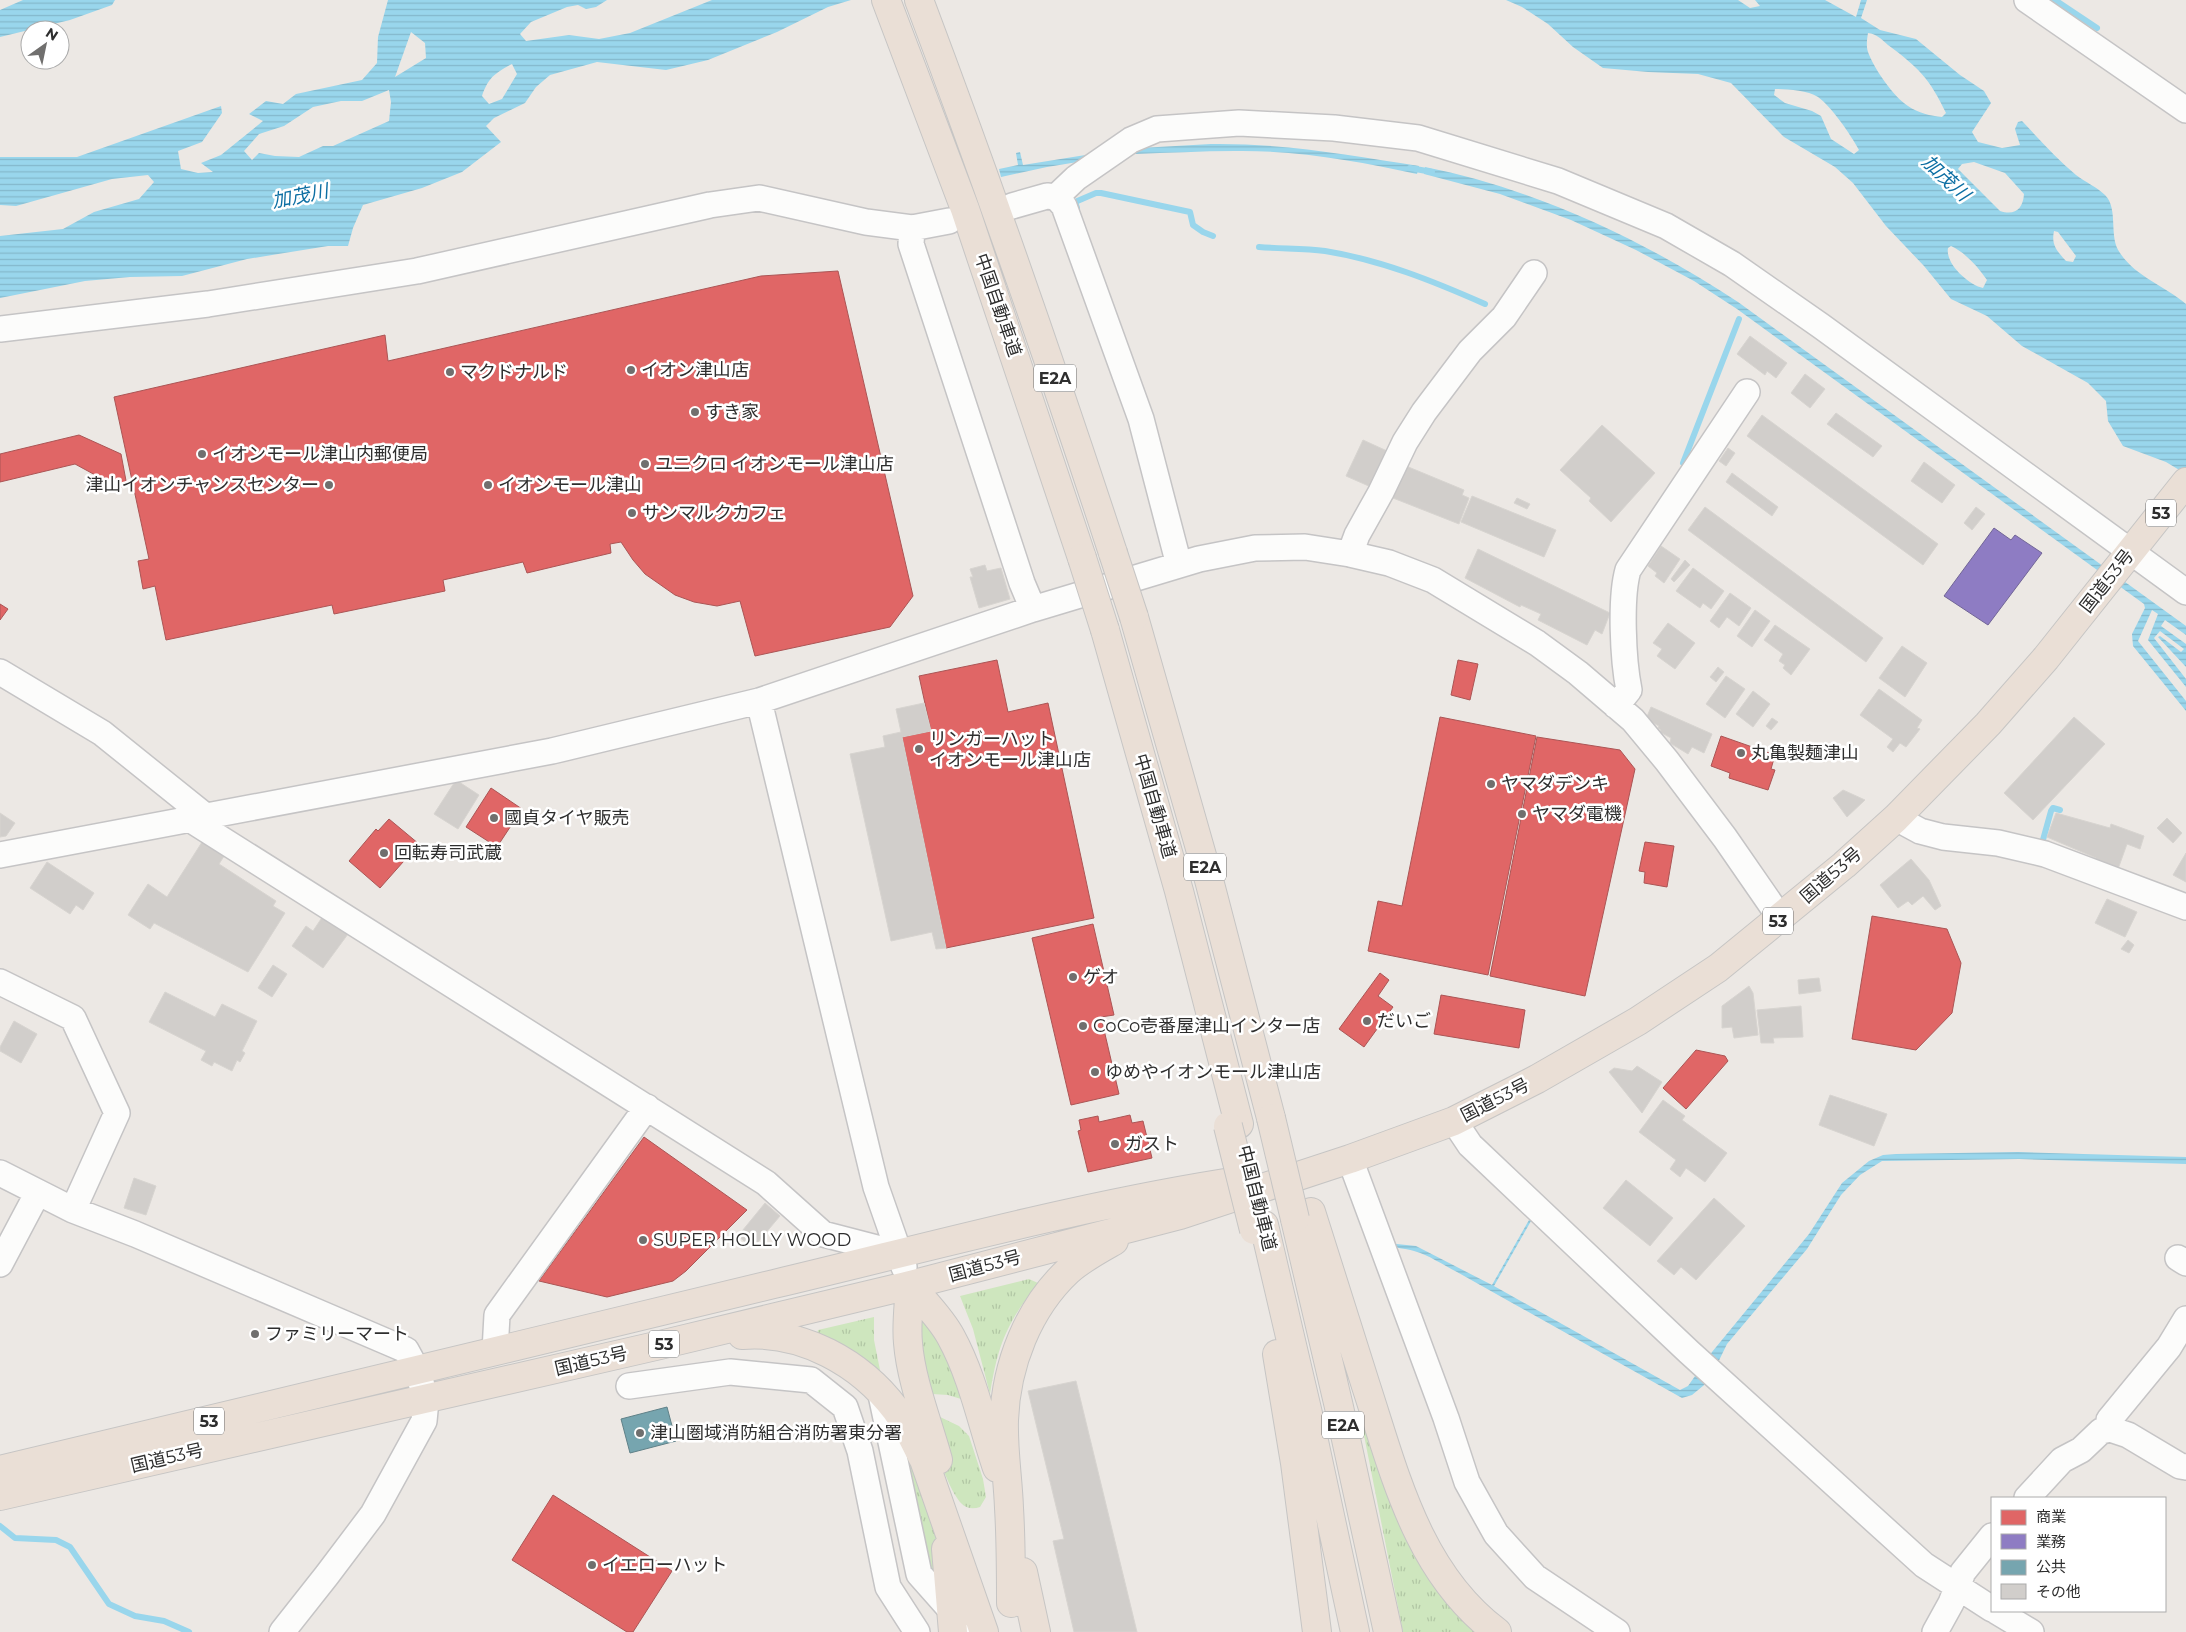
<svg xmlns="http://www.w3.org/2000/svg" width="2186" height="1632" font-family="Montserrat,'Noto Sans JP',sans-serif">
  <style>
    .grass { fill: url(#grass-tufts) }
    .water { fill: url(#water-rules); fill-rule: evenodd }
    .shops { fill: #e06666; stroke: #ab5555 }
    .offices { fill: #8e7cc3; stroke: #716596 }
    .public { fill: #76a5af; stroke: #608188 }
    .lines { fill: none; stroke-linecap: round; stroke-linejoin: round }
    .stream { stroke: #99d6ec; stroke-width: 6 }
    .building { fill: #d1cecb; stroke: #d7d4d0 }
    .minor-casing { stroke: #c5c4c5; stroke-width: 28 }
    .highway-casing { stroke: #c6c5c4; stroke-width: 30 }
    .minor { stroke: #fcfcfb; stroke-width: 25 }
    .highway { stroke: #eadfd6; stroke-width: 28 }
    .highway-bridge-casing { stroke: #c6c5c4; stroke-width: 30; stroke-linecap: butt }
    .highway-bridge { stroke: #eadfd6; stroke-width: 28 }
    .poi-dot { fill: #706f6e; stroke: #fff; stroke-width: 2 }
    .labels { text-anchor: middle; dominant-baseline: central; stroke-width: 5; stroke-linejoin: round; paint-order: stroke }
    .shield { fill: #fff; stroke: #6d6d6d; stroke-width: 1 }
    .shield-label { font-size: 16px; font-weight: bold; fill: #2e2e2e }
    .street-label { font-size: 18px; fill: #2e2e2e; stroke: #fff }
    .poi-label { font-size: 18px; fill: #2e2e2e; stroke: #fff; text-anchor: start }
    .water-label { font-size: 19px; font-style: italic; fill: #0d6fa3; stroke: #fff }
  </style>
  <defs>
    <pattern id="grass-tufts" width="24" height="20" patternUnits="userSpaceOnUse" patternTransform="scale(1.25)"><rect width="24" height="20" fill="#cee6be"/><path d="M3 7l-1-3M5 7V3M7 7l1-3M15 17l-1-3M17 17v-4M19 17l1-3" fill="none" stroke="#b1c6a4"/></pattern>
    <pattern id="water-rules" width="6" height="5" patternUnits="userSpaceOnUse" patternTransform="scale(1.25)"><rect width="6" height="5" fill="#99d6ec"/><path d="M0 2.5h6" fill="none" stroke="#84b8cb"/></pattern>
  </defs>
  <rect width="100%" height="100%" fill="#ece8e4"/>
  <!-- grass -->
  <path class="grass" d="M1029,1279L1038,1283C1007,1323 998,1344 990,1394L973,1329L960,1296Z
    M918,1314C942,1342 949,1364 962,1398L961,1399L948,1395L932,1394L921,1344Z
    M874,1317V1340L881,1375L816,1338L818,1330Z
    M1357,1400L1483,1632H1403Z
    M938,1416L959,1426L969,1436L983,1479L986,1497L980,1507C974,1509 967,1509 962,1504C949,1492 936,1448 928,1430Z
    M905,1449C915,1476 950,1547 936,1572L930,1571Z"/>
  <!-- water -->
  <path class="water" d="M23,0H115L112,5L70,20L0,37V10Z
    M388,0H607L596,7L586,9L578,5L567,7L531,22L520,34L526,41L569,35L599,39L630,33L712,0H851L828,7L777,32L708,60L666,70L597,62L550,75L536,87L525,103L494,118L486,126L501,142L462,172L422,188L363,205L353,228L348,246H328L247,259L182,276L130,277L85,281L0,298V236L63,229L94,212L139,199L154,182L148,175L112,179L16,206L0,205V157H77L221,106L222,113L202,142L178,151L181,169L198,173L213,172L201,163L221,155L263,121L249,114L266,101L283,104L296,94L362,80L377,63L378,37ZM411,32L425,43L426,58L395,77ZM512,64L517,74L502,99L489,104L482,96C488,78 495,73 512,64ZM389,90L391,102L389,121L333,146H323L299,157L275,156L259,153L252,160L244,151L259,134L284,126L313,107L341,101H362Z
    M1506,0H1738L1750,8L1760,6L1755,0H1825L1856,17L1861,0H1867L1861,18L1880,30L1916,39L1960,75L1984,91L1991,103L1972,132L1978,142L2002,148L2020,145L2015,129L2018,122L2022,121C2039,139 2057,159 2076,175C2085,182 2097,187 2105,195C2119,209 2108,237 2120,253C2136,277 2165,286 2186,304V474L2166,462L2123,446L2108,421L2106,401L2088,383L2022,346L1987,316L1951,299L1924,266L1886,226L1853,183L1835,167L1784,137L1731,83L1698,74L1648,72L1603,68L1573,47L1548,24L1522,7ZM1868,33C1877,34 1881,39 1888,45C1918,67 1930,79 1946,113L1942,117C1931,116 1918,113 1908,106C1894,97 1874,69 1868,52C1866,46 1867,39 1868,33ZM1775,89C1787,89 1807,90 1818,97C1831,106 1851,135 1859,150L1854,154L1831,139L1821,116L1812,111L1785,103L1774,95ZM1974,162L2005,173L2024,194C2023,209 2015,216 2000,211L1958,169L1962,164ZM2054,231L2058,232L2076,256L2073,262L2066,261C2057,251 2051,245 2054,231ZM1951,246C1966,253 1978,267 1987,280L1983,288C1969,285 1945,264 1948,248Z
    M1211,144C1282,143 1350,155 1419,166L1417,174C1358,161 1295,150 1235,151C1201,151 1168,153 1135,154L1140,148Z
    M1020,152L1023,165L1098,153L1090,160L1047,167L1001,177L999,169L1018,165L1016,153Z
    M1425,167C1536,189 1644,240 1738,302L2186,626V635L2165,620L2161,626L2186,644V667L2158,637L2160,636L2181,652L2184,649L2160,631L2154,638L2186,679V687L2148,640L2158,614L2152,610L2138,641L2186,701V711L2133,646L2132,634L2145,608L2144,604L1737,309L1694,281L1636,250L1571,220L1500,194L1424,174Z
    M2018,1152L2186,1157V1164L2019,1159L1882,1161L1860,1175L1841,1195L1807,1249L1727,1344L1709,1381L1692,1395L1682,1398L1457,1272C1443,1265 1429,1255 1414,1251C1404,1248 1396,1249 1387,1243L1416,1246L1492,1285L1529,1220L1531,1221L1494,1286L1680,1390L1688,1386L1712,1352L1809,1234L1842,1183L1869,1161L1883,1155L1896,1154Z"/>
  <!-- shops -->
  <path class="shops" d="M838,271L913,596L890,627L755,656L740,601L717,606L694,602L675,595L645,574L633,560L621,542L610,544L611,553L527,573L523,562L443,580L445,591L334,614L332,605L166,640L155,586L143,589L138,561L149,559L114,397L385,335L388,361L761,276Z
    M79,435L121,454L127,486L119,488L75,464L0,482V454Z
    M0,604L8,609L0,620Z
    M997,660L1008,712L1048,703L1094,918L946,948L902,737L931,731L919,676Z
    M1458,660L1478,664L1470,700L1451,695Z
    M1440,717L1536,736L1488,975L1368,951L1378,901L1402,906Z
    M1721,736L1775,755L1771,769L1775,770L1768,790L1729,778L1730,773L1711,766Z
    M1537,737L1620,750L1635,769L1585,996L1490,976Z
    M491,788L522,809L497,847L466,827Z
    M389,819L419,844L380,888L349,861L376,829L378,831Z
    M1645,842L1674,846L1667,887L1644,883L1645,872L1639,871Z
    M1872,916L1947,929L1961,963L1952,1013L1916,1050L1852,1039Z
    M1093,924L1114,1015L1101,1017L1119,1094L1071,1105L1032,938Z
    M1380,973L1389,980L1378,996L1393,1007L1364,1047L1339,1029Z
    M1441,995L1525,1010L1519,1048L1434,1034Z
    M1696,1050L1725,1056L1728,1061L1686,1109L1663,1088Z
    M1130,1115L1132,1123L1143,1121L1152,1158L1088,1172L1078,1131L1081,1130L1079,1120L1098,1116L1099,1122Z
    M644,1137L747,1210L686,1271L673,1281L607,1297L539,1281Z
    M553,1495L672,1571L633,1632H627L512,1560Z"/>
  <!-- offices -->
  <path class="offices" d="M1994,528L2011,540L2015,535L2042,553L1988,625L1944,596Z"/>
  <!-- public -->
  <path class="public" d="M667,1407L676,1441L630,1453L621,1419Z"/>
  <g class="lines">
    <!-- stream -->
    <path class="stream" d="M2055,0L2097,28
      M1410,168L1432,172
      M1077,208L1075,202L1096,193H1101L1190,212L1193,225L1203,232L1213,236
      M1259,247C1281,249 1303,248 1325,251C1381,260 1433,281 1485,304
      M1683,463L1739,319
      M2041,847L2051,811L2053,808L2060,810
      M0,1526L15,1538L56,1540L70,1547L109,1604L135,1616L164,1621L189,1632"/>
  </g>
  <!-- building -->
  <path class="building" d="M1750,336L1787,363L1776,378L1767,371L1765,375L1737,354Z
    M1805,374L1825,389L1810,408L1791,393Z
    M1836,413L1882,446L1873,457L1827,424Z
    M1762,415L1938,544L1923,565L1747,436Z
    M1602,425L1655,473L1611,522L1589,501L1591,498L1560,470Z
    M1363,440L1387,451L1371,487L1346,476Z
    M1728,448L1735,453L1726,466L1719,461Z
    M1924,462L1955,485L1942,503L1911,481Z
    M1406,466L1464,490L1462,495L1469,498L1459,524L1393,498Z
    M1732,473L1778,507L1772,516L1726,482Z
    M1472,496L1556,530L1544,557L1461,522Z
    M1517,498L1530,504L1527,509L1514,503Z
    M1705,507L1883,638L1866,662L1688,530Z
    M1976,507L1985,514L1972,530L1964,523Z
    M1661,546L1680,559L1664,583L1655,576L1657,573L1648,566Z
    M1478,549L1610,613L1602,634L1595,630L1587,645L1538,620L1541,614L1521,605L1520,607L1465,578Z
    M1685,560L1690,565L1674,582L1671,579Z
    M985,565L987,571L1001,568L1010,599L979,608L970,577H973L970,569Z
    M1693,568L1724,591L1711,609L1703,603L1700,608L1676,591Z
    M1730,593L1751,608L1739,626L1727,617L1719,628L1710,621Z
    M1755,610L1770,621L1752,647L1737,636Z
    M1668,623L1695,643L1675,669L1657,656L1662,649L1653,643Z
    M1775,625L1810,649L1791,675L1783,668L1785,665L1779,661L1783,654L1764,640Z
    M1902,646L1927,663L1905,697L1879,678Z
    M1718,667L1724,672L1716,682L1710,677Z
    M1726,676L1745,689L1725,718L1706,704Z
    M1879,689L1922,720L1917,728L1920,729L1906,747L1900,743L1893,752L1887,747L1893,739L1860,715Z
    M1753,691L1770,704L1753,727L1736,714Z
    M924,703L931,731L902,737L946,948L936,949L932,932L891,941L850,754L885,747L883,736L901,732L896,709Z
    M1651,707L1712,734L1704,753L1692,747L1688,754L1670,743L1671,738L1660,732L1661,730L1658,728L1659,726L1646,719Z
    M2074,717L2105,744L2033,820L2004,793Z
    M1772,718L1778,722L1771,730L1766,726Z
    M456,780L479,795L458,829L434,814Z
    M1843,790L1865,800L1847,817L1833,798Z
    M0,813L15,823L6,836L0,837Z
    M2056,813L2110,828L2111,824L2144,836L2140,849L2127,844L2118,869L2096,860V858L2047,837Z
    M2167,818L2182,833L2173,843L2157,828Z
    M204,839L226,853L219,864L276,901L273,906L285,913L248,972L154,923L150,929L128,915L148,884L167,897Z
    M2186,853V882L2173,875Z
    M1911,859L1929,880L1941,906L1935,910L1923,896L1912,905L1908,901L1898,908L1880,885Z
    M47,862L94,893L83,910L76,905L70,914L30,888Z
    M2107,899L2137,912L2125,937L2095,923Z
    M323,916L348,934L323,968L292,946L306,926L313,931Z
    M2128,940L2134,945L2129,953L2121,949Z
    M273,965L287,974L272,997L258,988Z
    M1819,978L1821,991L1799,994L1798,980Z
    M1749,986L1753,993L1758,1035L1734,1038L1732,1027L1722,1028V1006Z
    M165,992L215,1017L222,1004L257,1021L242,1051L245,1053L240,1062L237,1060L232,1071L214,1062L212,1066L201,1060L206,1051L149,1022Z
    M1801,1006L1803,1037L1773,1038L1774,1043H1761L1757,1010Z
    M14,1021L37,1034L21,1063L0,1051V1047Z
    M1637,1066L1662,1082L1642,1113L1609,1072L1614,1068L1632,1071Z
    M1830,1095L1887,1114L1874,1146L1819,1125Z
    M1663,1100L1685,1116L1682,1120L1727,1153L1705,1182L1686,1168L1680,1177L1670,1169L1676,1160L1639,1132Z
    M134,1178L156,1186L146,1215L124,1208Z
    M1626,1180L1673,1218L1650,1246L1603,1208Z
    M1714,1198L1745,1226L1696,1280L1681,1267L1674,1275L1657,1261Z
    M765,1203L780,1216L753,1248L738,1236Z
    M1076,1381L1137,1632H1074L1053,1541L1064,1539L1028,1391Z"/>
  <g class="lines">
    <!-- minor casing -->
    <g class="minor-casing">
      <path id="minor" d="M2027,0L2186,110
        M1056,197L1076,178L1131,140L1157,129L1239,123L1334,128L1418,138L1558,181L1666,226L1732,264L1821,326L2186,592
        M1012,206L1047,196L1056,197L1064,206L1141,419L1179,565
        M949,221L912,228L911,244L1022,583L1033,609
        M0,329L208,304L417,271L710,205L759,198L866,222L912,228
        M1350,554L1357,535L1381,492L1405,442L1424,412L1470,351L1504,317L1534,273
        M0,672L102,733L204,815
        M759,701L876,1187L904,1267
        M1616,706L1629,690C1623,660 1620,598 1628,570L1747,392
        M188,818L766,1183L823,1234L900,1254
        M1896,818L1920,831L1943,837L1998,843L2045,854L2186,907
        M0,855L552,751L759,701L1033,609L1199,559L1255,548L1305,547L1350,554L1389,563L1433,580L1537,643L1578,673L1633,720L1667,761L1725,838L1781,919
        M0,982L73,1018L117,1113L73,1210
        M1454,1121L1470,1145L1689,1352L1924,1565L1992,1609
        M1350,1159L1446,1418L1467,1482L1496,1534L1535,1577L1617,1632
        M0,1173L73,1210L135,1234L406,1350L418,1372L426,1400L424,1421L373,1514L327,1575L282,1632
        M2178,1258L2186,1263
        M0,1264L37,1194
        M495,1351L497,1315L647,1107
        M629,1386L730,1372L811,1380L845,1407L860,1451L888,1587L917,1632
        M880,1390L919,1574L950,1609L967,1624
        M2110,1429L2109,1420L2169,1347L2186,1319
        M2027,1498L2062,1460L2081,1450L2101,1431L2110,1429L2128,1435L2180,1466L2186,1467
        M1996,1611L2031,1632
        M1935,1632L1951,1603L1963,1572L1992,1536"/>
    </g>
    <!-- highway casing -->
    <g class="highway-casing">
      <path id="highway" d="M886,0L965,209L1082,558
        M919,0C988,183 1052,367 1113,553
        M1134,617L1209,880L1271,1118
        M1105,630L1179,891L1239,1124
        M1311,1212C1329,1270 1348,1328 1366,1386C1395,1475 1418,1573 1497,1632
        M1295,1219L1339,1407L1388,1632
        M1264,1225L1309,1418L1355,1632
        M910,1285C924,1302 941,1318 951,1337C973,1377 982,1424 997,1468
        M910,1285C909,1305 906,1324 908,1343C911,1381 928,1423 938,1460
        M742,1335C802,1330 861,1363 896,1410C908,1426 915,1443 924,1460L984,1632
        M1277,1354L1295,1463L1317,1632
        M0,1470C258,1409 516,1346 774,1284C930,1247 1085,1204 1244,1180
        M0,1496L660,1345L910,1285L1180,1215L1350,1159L1454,1121L1537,1079L1638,1021L1718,968L1844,865L1896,818L1988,724L2046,658L2186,482
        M946,1549L953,1632
        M1023,1572L1036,1632
        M1011,1603C1011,1572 1011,1540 1009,1508C1008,1479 1003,1450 1004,1420C1006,1365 1028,1308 1069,1270C1083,1258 1098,1250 1114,1241"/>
    </g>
    <!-- minor -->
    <use href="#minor" class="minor"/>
    <!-- highway -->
    <use href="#highway" class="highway"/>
    <!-- highway-bridge casing -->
    <g class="highway-bridge-casing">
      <path id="highway-bridge" d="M1113,553L1134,617
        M1082,558L1105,630
        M1271,1118L1295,1219
        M1228,1126L1254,1230"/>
    </g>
    <!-- highway-bridge -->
    <use href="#highway-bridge" class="highway-bridge"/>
  </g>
  <!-- markers -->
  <g class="poi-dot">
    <circle cx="631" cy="370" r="5"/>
    <circle cx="450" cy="372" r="5"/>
    <circle cx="695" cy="412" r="5"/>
    <circle cx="202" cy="454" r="5"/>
    <circle cx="645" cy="464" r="5"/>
    <circle cx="329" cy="485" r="5"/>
    <circle cx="488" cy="485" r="5"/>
    <circle cx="632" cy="513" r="5"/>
    <circle cx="919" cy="749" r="5"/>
    <circle cx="1741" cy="753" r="5"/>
    <circle cx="1491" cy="784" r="5"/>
    <circle cx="1522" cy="814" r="5"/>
    <circle cx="494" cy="818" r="5"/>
    <circle cx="384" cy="853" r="5"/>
    <circle cx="1073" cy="977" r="5"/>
    <circle cx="1367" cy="1021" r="5"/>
    <circle cx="1083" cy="1026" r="5"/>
    <circle cx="1095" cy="1072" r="5"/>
    <circle cx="1115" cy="1144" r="5"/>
    <circle cx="643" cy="1240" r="5"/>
    <circle cx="255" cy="1334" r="5"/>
    <circle cx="640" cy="1433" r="5"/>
    <circle cx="592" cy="1565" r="5"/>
  </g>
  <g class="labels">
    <!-- shield labels -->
    <g class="shield">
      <rect x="1034" y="364.5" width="42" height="27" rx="4"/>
      <rect x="2146" y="499.5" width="30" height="27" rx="4"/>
      <rect x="1184" y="853.5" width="42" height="27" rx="4"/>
      <rect x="1763" y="907.5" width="30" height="27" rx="4"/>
      <rect x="649" y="1330.5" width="30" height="27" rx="4"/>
      <rect x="194" y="1407.5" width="30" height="27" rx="4"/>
      <rect x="1322" y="1411.5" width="42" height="27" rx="4"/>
    </g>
    <g class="shield-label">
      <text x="1055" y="378">E2A</text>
      <text x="2161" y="513">53</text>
      <text x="1205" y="867">E2A</text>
      <text x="1778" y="921">53</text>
      <text x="664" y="1344">53</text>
      <text x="209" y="1421">53</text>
      <text x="1343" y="1425">E2A</text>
    </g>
    <!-- street labels -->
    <g class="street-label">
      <text transform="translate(998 305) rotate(71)">中国自動車道</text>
      <text transform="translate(2107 581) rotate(-52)">国道53号</text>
      <text transform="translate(1155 806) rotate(74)">中国自動車道</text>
      <text transform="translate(1831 875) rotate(-41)">国道53号</text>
      <text transform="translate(1495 1100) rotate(-27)">国道53号</text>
      <text transform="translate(1257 1198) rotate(76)">中国自動車道</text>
      <text transform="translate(985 1266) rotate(-15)">国道53号</text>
      <text transform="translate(591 1361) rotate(-13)">国道53号</text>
      <text transform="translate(167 1458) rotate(-13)">国道53号</text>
    </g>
    <!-- poi labels -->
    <g class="poi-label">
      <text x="641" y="370">イオン津山店</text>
      <text x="460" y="372">マクドナルド</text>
      <text x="705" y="412">すき家</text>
      <text x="212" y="454">イオンモール津山内郵便局</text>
      <text x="655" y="464">ユニクロ イオンモール津山店</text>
      <text x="319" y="485" text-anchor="end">津山イオンチャンスセンター</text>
      <text x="498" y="485">イオンモール津山</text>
      <text x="642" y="513">サンマルクカフェ</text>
      <text x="929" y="739">リンガーハット<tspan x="929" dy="21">イオンモール津山店</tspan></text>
      <text x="1751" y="753">丸亀製麺津山</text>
      <text x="1501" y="784">ヤマダデンキ</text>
      <text x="1532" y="814">ヤマダ電機</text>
      <text x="504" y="818">國貞タイヤ販売</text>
      <text x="394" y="853">回転寿司武蔵</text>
      <text x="1083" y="977">ゲオ</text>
      <text x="1377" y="1021">だいご</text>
      <text x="1093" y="1026">CoCo壱番屋津山インター店</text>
      <text x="1105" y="1072">ゆめやイオンモール津山店</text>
      <text x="1125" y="1144">ガスト</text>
      <text x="653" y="1240">SUPER HOLLY WOOD</text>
      <text x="265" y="1334">ファミリーマート</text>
      <text x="650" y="1433">津山圏域消防組合消防署東分署</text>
      <text x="602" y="1565">イエローハット</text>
    </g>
    <!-- water labels -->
    <g class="water-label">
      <text transform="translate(1946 178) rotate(43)">加茂川</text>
      <text transform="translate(300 196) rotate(-11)">加茂川</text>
    </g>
  </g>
  <!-- legend -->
  <rect x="1991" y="1497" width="175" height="115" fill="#ffffff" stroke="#ababab"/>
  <rect x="2001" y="1510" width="25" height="15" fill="#e06666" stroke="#ababab"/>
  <text x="2036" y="1522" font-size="15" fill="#2e2e2e">商業</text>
  <rect x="2001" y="1534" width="25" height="15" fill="#8e7cc3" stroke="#ababab"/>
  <text x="2036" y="1547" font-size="15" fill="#2e2e2e">業務</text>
  <rect x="2001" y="1560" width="25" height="15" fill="#76a5af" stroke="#ababab"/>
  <text x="2036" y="1572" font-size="15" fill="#2e2e2e">公共</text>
  <rect x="2001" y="1584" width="25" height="15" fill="#d1cecb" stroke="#ababab"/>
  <text x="2036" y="1597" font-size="15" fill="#2e2e2e">その他</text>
  <!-- north arrow -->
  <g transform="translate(45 45) rotate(33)"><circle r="24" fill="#ffffff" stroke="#ababab"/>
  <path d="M0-4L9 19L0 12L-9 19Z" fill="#706f6e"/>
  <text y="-8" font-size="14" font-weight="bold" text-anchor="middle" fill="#2e2e2e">N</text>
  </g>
</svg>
